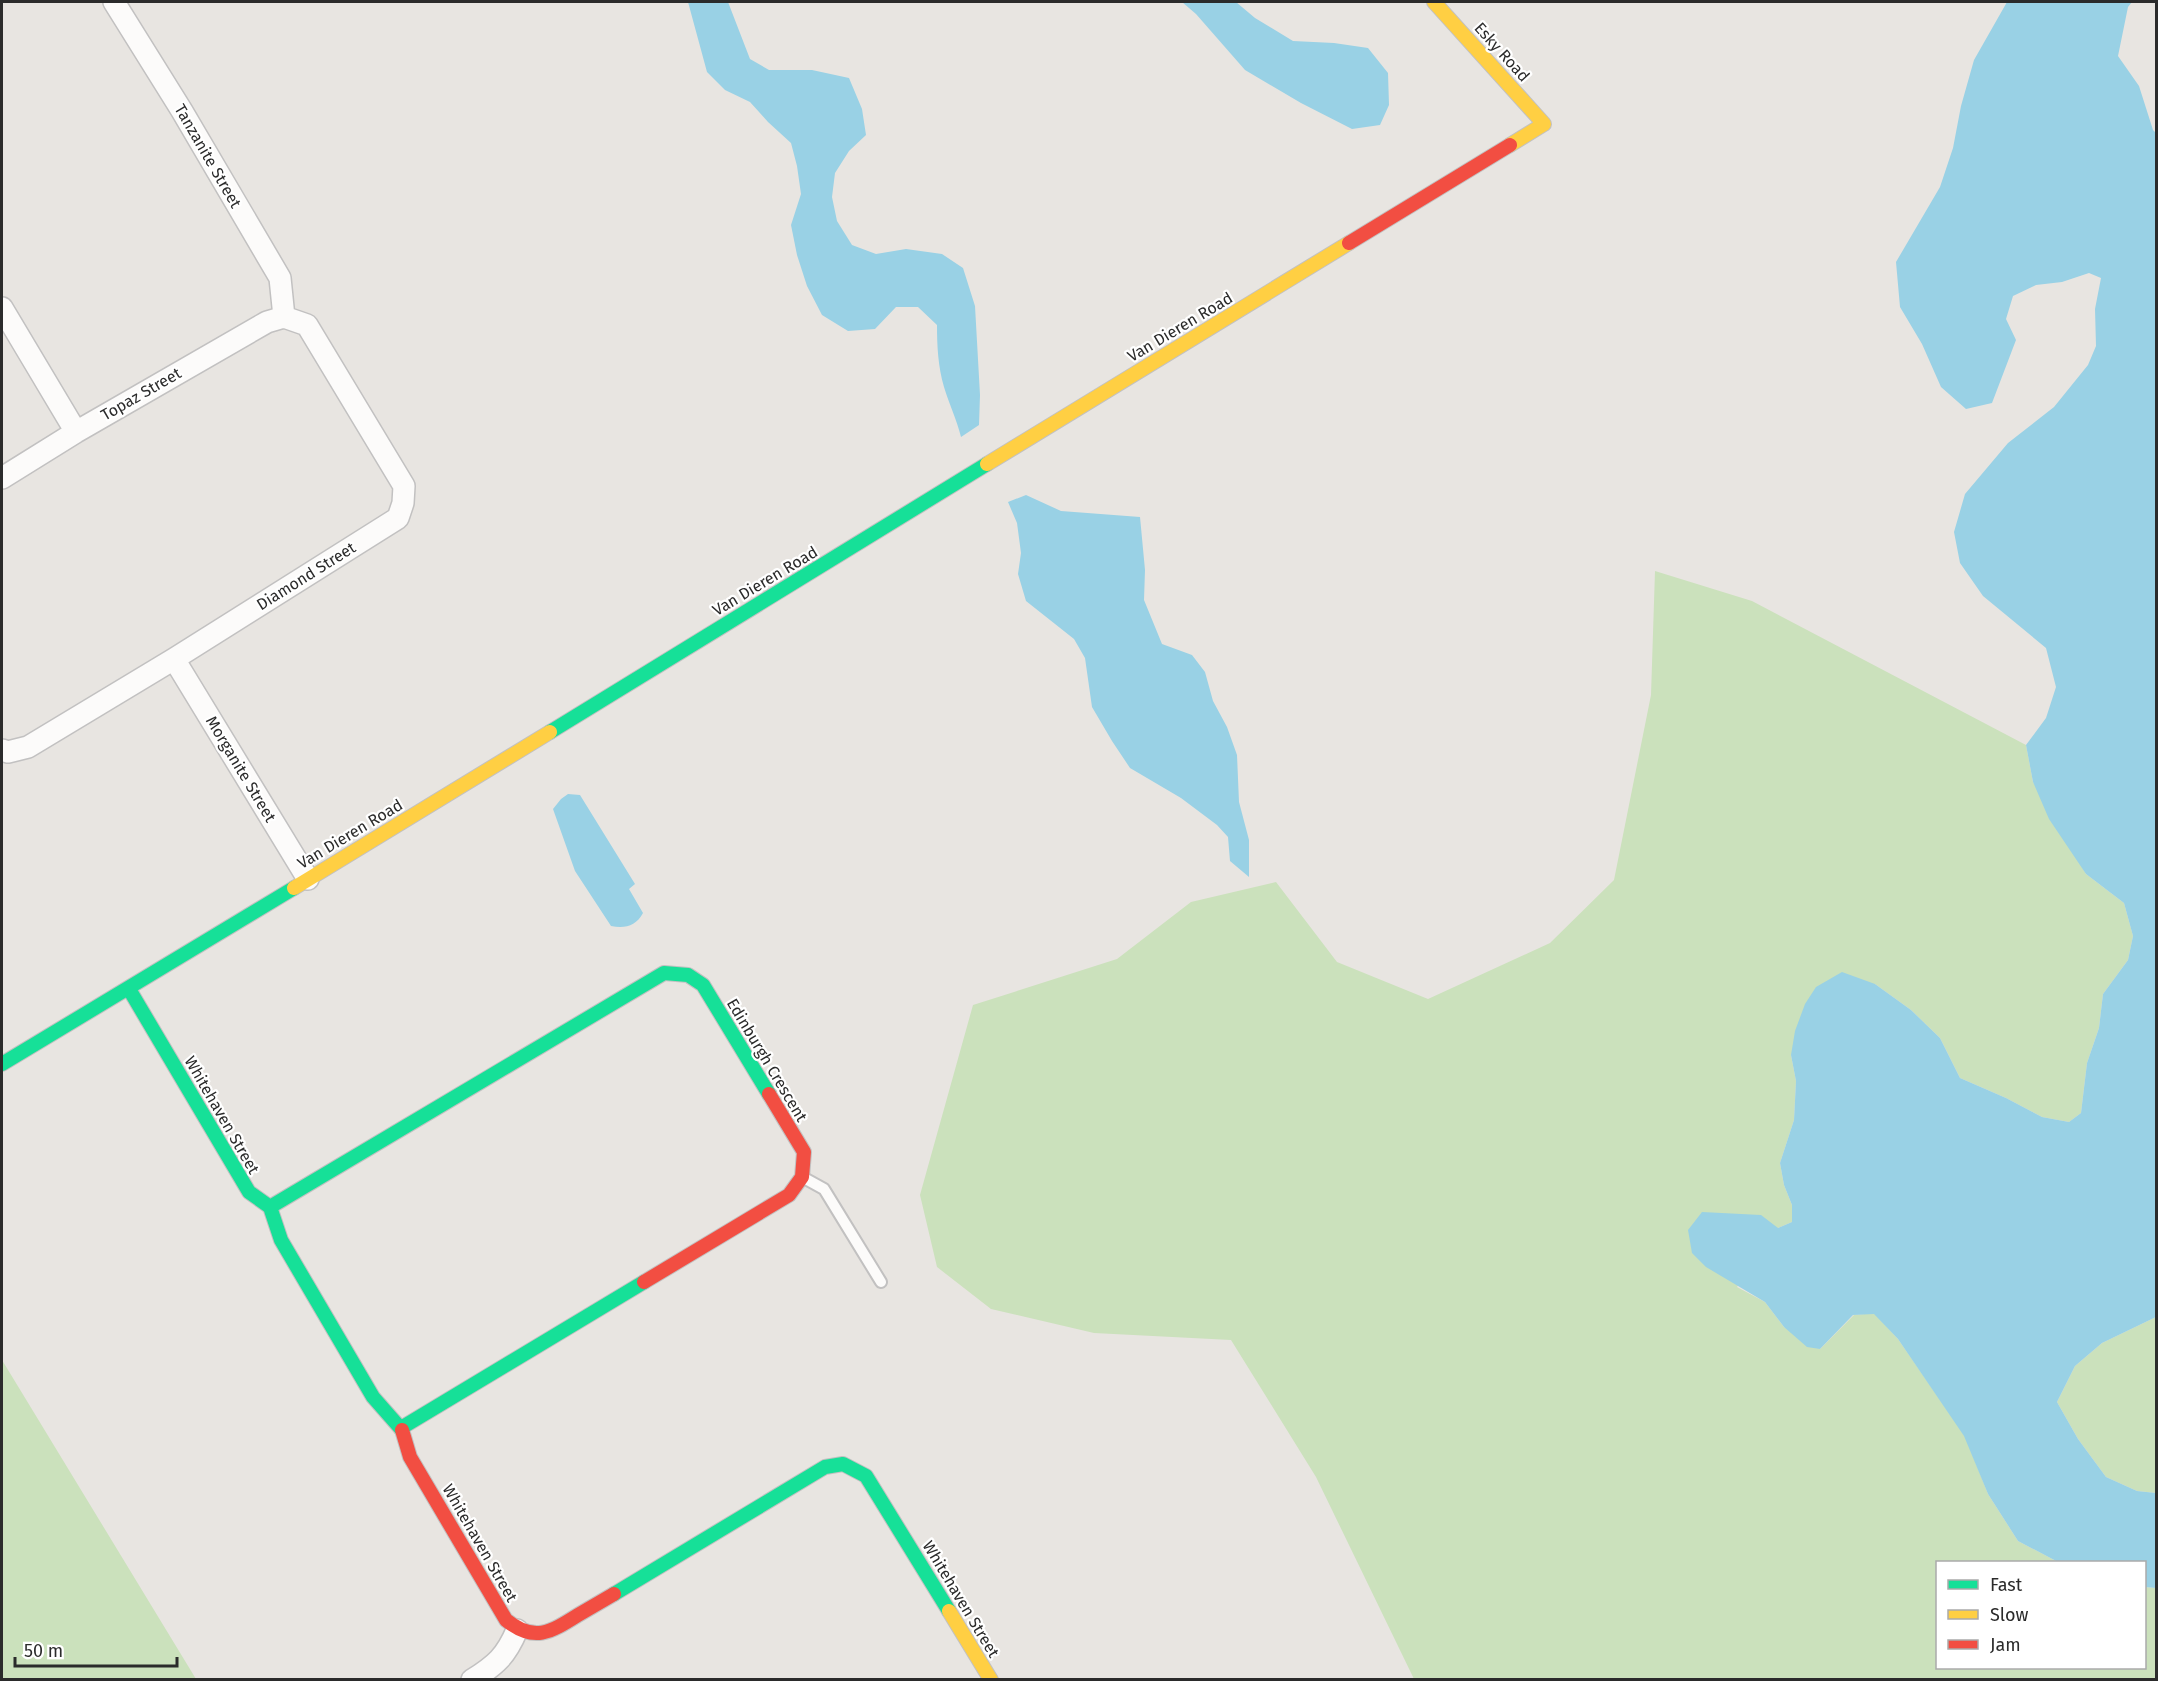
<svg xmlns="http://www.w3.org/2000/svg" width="2158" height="1681" font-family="'Fira Sans',sans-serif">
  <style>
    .green { fill: #cbe1bc }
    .water { fill: #99d1e5 }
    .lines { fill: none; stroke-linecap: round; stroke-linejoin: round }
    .lane-casing { stroke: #c2c1c1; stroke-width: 14 }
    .street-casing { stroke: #c2c1c1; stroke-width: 24 }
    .fast-casing { stroke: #c2c1c1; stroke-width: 16 }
    .slow-casing { stroke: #c2c1c1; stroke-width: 16 }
    .jam-casing { stroke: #c2c1c1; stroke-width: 16 }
    .lane { stroke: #fcfbfa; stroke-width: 10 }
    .street { stroke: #fcfbfa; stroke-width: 21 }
    .fast { stroke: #16e098; stroke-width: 14 }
    .slow { stroke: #ffcf43; stroke-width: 14 }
    .jam { stroke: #f24e42; stroke-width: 14 }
    .labels { text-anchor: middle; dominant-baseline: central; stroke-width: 4.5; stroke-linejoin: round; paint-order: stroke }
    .street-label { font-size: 16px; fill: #2b2b2b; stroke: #fff }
  </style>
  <rect width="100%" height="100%" fill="#e8e5e1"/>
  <!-- green -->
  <path class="green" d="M1655,571L1752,601L2026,745L2033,782L2086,874L2124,903L2133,936L2128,960L2103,994L2099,1028L2087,1063L2081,1113L2069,1122L2042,1117L2006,1098L1960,1078L1940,1038L1911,1010L1875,984L1791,1055L1796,1081L1794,1120L1780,1163L1784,1185L1792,1205V1222L1778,1228L1737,1287L1765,1302L1784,1327L1820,1349L1854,1315L1874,1313L1898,1339L1965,1436L1988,1494L2018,1541L2058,1562H1938V1668H2144L2145,1587L2156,1588V1679H1414L1316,1477L1231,1340L1094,1333L991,1309L937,1267L920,1195L973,1005L1117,959L1191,902L1276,882L1337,962L1428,999L1550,943L1614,880L1651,695Z
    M2156,1317V1493L2137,1491L2106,1477L2078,1439L2057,1402L2075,1366L2102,1343Z
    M2,1360L196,1679H2Z"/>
  <!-- water -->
  <path class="water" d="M688,2H728L750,59L769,70H812L849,78L862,109L866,135L849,151L835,173L832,197L837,221L852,245L876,254L906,249L942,254L963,268L975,306L980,395L979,425L961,437C957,420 949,404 944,387C938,366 937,346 937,325L918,307H896L875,329L848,331L822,315L807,286L797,255L791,225L801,194L797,166L791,143L768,122L750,102L725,90L707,72Z
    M1182,2H1236L1255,18L1293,41L1334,43L1368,48L1388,73L1389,105L1380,125L1352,129L1301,103L1245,70L1196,14Z
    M2007,2H2132L2128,7L2118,56L2139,86L2153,130L2156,133V1317L2102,1343L2075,1366L2057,1402L2078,1439L2106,1477L2137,1491L2156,1493V1588L2145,1587L2144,1562H2058L2018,1541L1988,1494L1964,1436L1898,1339L1874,1314L1853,1315L1820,1349L1807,1347L1784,1327L1765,1302L1706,1267L1692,1253L1688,1230L1702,1212L1761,1215L1778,1228L1792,1222V1205L1784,1185L1780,1163L1794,1120L1796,1081L1791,1055L1795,1031L1805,1004L1816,987L1842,972L1875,984L1911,1010L1940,1038L1960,1078L2006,1098L2042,1117L2069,1122L2081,1113L2087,1063L2099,1028L2103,994L2128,960L2133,936L2124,903L2086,874L2049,819L2033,782L2026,745L2046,718L2056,687L2046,648L1983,596L1960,563L1954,532L1965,494L2008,443L2054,407L2088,365L2096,346L2095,309L2101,278L2089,273L2062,282L2036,285L2013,296L2006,319L2016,340L1992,403L1966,409L1941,387L1922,344L1900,307L1896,262L1940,187L1953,148L1961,106L1974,60Z
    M1026,495L1061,511L1140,517L1145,570L1144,600L1162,644L1192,655L1205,672L1213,701L1227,727L1237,755L1239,802L1249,840V877L1230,861L1228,837L1217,825L1181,798L1130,768L1112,741L1092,707L1085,658L1074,639L1026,601L1018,574L1021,553L1017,523L1008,502Z
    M568,794L580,795L635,884L629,889L643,913C636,926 625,929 611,926L575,871L553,809L561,799Z"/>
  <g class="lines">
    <!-- lane casing -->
    <g class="lane-casing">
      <path id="lane" d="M804,1178L824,1189L881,1282"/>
    </g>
    <!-- street casing -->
    <g class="street-casing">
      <path id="street" d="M114,2L182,111L280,278L284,317
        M2,308L76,432
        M2,478L76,432L267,322L284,317
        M174,659L308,879
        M2,750L8,752L28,747L174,659L398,518L403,503L404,486L307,325L284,317
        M472,1680C496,1665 506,1656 517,1630"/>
    </g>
    <!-- fast casing -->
    <g class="fast-casing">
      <path id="fast" d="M550,732L987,464
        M129,989L249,1192L270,1207L281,1240L373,1397L402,1430
        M2,1064L294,888
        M270,1207L664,973L688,975L703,985L769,1094
        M401,1428L644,1282
        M614,1594L825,1467L843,1464L866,1476L949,1611"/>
    </g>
    <!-- slow casing -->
    <g class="slow-casing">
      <path id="slow" d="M1434,2L1544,124L1510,145
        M987,464L1349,243
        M294,888L550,732
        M949,1611L991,1680"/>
    </g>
    <!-- jam casing -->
    <g class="jam-casing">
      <path id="jam" d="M1349,243L1510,145
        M644,1282L789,1195L802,1177L804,1152L769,1094
        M402,1430L410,1457L506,1620C534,1643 551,1632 578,1615C590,1608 602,1601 614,1594"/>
    </g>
    <!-- lane -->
    <use href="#lane" class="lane"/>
    <!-- street -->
    <use href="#street" class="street"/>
    <!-- fast -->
    <use href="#fast" class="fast"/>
    <!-- slow -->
    <use href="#slow" class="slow"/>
    <!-- jam -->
    <use href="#jam" class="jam"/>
  </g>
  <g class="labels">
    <!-- street labels -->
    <g class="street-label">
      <text transform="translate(1502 52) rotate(48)">Esky Road</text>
      <text transform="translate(208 156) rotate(60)">Tanzanite Street</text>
      <text transform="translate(1180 327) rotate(-31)">Van Dieren Road</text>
      <text transform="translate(141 394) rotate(-30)">Topaz Street</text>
      <text transform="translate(306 576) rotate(-32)">Diamond Street</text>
      <text transform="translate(765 581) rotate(-31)">Van Dieren Road</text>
      <text transform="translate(241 769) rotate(59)">Morganite Street</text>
      <text transform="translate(350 834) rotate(-31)">Van Dieren Road</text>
      <text transform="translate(767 1060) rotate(59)">Edinburgh Crescent</text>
      <text transform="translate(222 1115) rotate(60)">Whitehaven Street</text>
      <text transform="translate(480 1543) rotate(60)">Whitehaven Street</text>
      <text transform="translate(961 1599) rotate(59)">Whitehaven Street</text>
    </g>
  </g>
  <!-- border -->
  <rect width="2158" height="1681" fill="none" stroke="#2b2b2b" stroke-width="6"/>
  <!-- legend -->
  <rect x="1936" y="1561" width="210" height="108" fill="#ffffff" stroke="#aaaaaa" stroke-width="1.5"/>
  <rect x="1948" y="1580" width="30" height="9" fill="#16e098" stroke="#aaaaaa" stroke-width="1.5"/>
  <text x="1990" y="1591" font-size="18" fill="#2b2b2b">Fast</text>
  <rect x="1948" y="1610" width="30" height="9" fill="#ffcf43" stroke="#aaaaaa" stroke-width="1.5"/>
  <text x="1990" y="1621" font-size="18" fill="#2b2b2b">Slow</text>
  <rect x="1948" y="1640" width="30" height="9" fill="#f24e42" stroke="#aaaaaa" stroke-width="1.5"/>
  <text x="1990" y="1651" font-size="18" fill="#2b2b2b">Jam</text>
  <!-- scale -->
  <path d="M15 1657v9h162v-9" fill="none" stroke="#2b2b2b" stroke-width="3"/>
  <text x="24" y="1657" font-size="18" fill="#2b2b2b" stroke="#ffffff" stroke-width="4.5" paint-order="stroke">50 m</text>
</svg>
